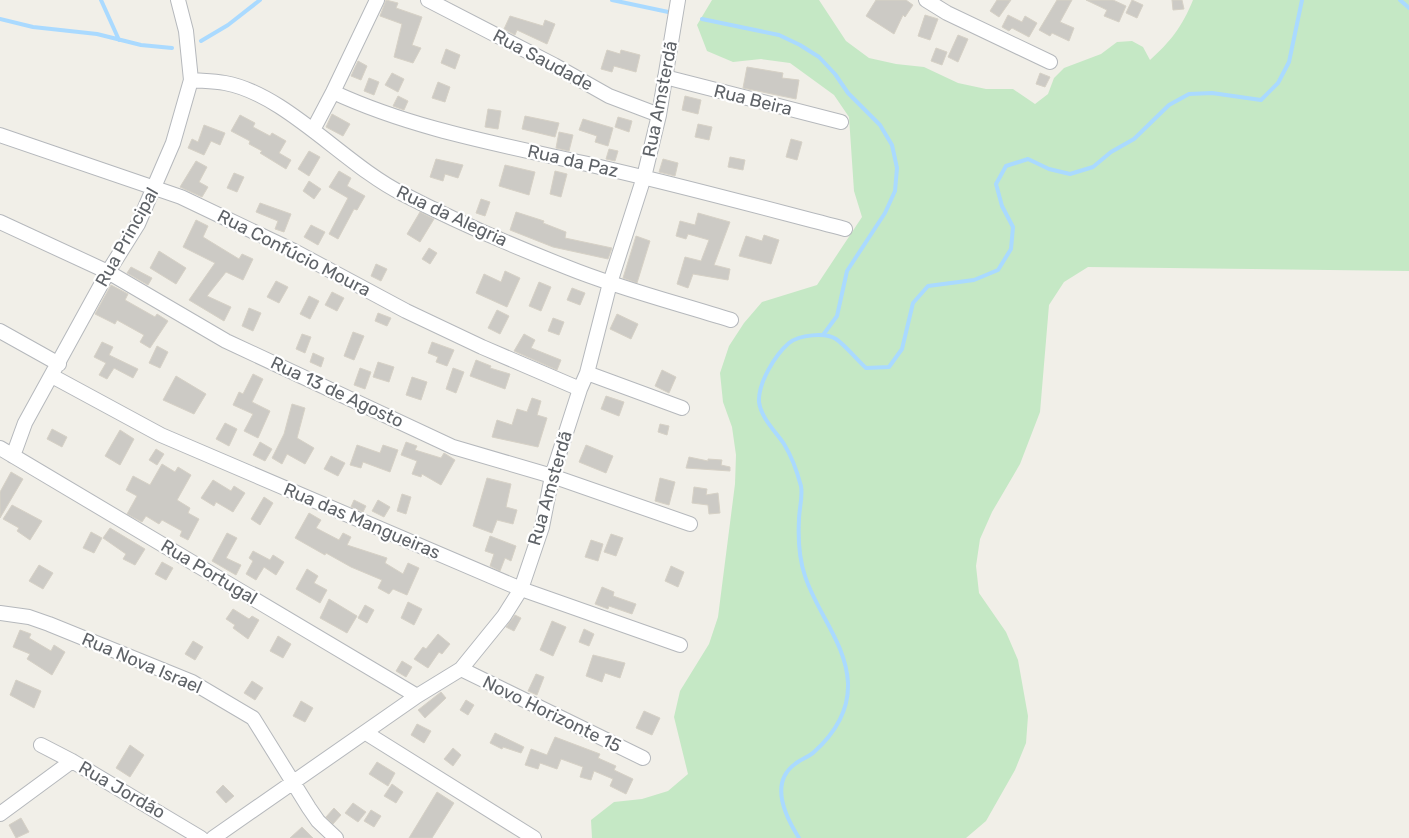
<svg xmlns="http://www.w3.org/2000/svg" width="1409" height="838" font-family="Rubik,sans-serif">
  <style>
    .green { fill: #c5e8c5 }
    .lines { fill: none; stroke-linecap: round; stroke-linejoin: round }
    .stream { stroke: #aadaff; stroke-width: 4 }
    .building { fill: #cccac5; stroke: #d6d1c6 }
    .street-casing { stroke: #b5b8bc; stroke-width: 16 }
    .street { stroke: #fff; stroke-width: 14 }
    .labels { text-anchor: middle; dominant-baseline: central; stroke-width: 4.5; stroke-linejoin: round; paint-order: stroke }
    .street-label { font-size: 18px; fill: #5f6368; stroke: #fff }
  </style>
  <rect width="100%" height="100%" fill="#f1efe8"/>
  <!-- green -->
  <path class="green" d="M712,0H819L846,41L869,58L896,64L924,67L958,83L986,89H1013L1035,104L1048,94L1054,78L1064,68L1101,54L1117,42L1132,41L1143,47L1150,60C1171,41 1182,27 1193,0H1409V271L1088,267L1064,282L1049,305L1040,412L1020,464L992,512L980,539L976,566L979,593L1006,632L1018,660L1028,716L1026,743L1015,770L986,821L966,838H592L591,820L614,802L642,799L668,791L688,774L674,717L680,691L709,644L718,617L735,484L736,455L732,427L723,402L720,373L729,346L744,323L762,302L817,285L862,217L854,191L849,117L834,95L790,63L761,59L733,62L707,51L697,25Z"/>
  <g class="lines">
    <!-- stream -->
    <path class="stream" d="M101,0L119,40
      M612,0L673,13
      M1400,0L1409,8
      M0,19L33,27L97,34L141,45L172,48
      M702,19L779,35L800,45L819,57L835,74L848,93L880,125L892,145L897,168L895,191L885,213L847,271L837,316L823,335
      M201,41L228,25L260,0
      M799,838C785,816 769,783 795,764C801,759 809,757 814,752C834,734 849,711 848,683C846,643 817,613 805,576C799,558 798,538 799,520C799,509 803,497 801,486C797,471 792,457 784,444C776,432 761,418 759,402C758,383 775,355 789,343C799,335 825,332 836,339C845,345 857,360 866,368L889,367L902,349L913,303L928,286L974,280L998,270L1011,249L1013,227L1002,206L996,184L1006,166L1028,159L1049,169L1070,174L1093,167L1111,152L1134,139L1169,105L1189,94L1212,93L1261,100L1278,83L1289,62L1302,0"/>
  </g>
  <!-- building -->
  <path class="building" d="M386,0L398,3L396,8L422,17L412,45L421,48L413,63L394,57L402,24L380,16Z
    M876,0H906L913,5L905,17L903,15L894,34L866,16Z
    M997,0H1011L999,17L990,11Z
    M1057,0H1072L1060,22L1074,28L1069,41L1052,33L1050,36L1039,30Z
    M1086,0H1113L1126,6L1119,22L1104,16L1107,10Z
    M1132,0L1143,5L1137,18L1126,13Z
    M1172,0H1182L1184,9L1173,10Z
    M925,15L938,19L930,40L918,36Z
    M1008,15L1022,22L1025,16L1037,23L1029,37L1012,28L1009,31L1002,27Z
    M510,16L543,26L545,20L555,24L547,44L517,30L515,35L504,29Z
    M958,35L968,39L958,62L948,57Z
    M936,48L947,52L942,65L931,61Z
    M446,49L460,55L455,69L441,63Z
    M607,50L620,54L621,50L640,55L636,72L614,66L612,72L601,69Z
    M358,61L367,66L361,80L351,76Z
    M747,67L783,73L782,78L799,80L796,99L743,88Z
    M392,73L404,79L398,92L385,85Z
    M1040,73L1050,77L1045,87L1036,84Z
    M369,78L379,82L374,95L364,91Z
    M438,82L450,87L445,102L432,98Z
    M398,96L408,101L404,110L393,106Z
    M685,96L701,100L698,114L682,110Z
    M488,109L501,111L498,129L485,127Z
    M332,114L350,124L343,136L326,127Z
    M240,115L255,123L253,127L270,136L272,133L286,141L279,153L291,160L286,169L260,153L262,151L249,144L250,141L231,131Z
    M525,116L559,123L555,137L522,129Z
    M618,117L632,121L629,132L615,127Z
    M583,119L613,128L608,146L595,142L597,136L579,130Z
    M698,124L712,127L709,140L695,137Z
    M204,125L225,133L220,145L211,141L204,155L188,148L192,139L198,142Z
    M559,132L573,135L569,151L556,148Z
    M791,139L802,142L797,160L786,157Z
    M609,149L618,151L615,161L606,159Z
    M309,151L320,157L309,176L298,169Z
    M730,157L745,160L743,170L728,167Z
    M436,159L463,165L458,178L445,174L443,181L430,177Z
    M663,159L678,163L675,176L659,172Z
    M196,161L207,167L199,182L208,187L202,197L180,187Z
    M505,165L535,172L529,195L499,186Z
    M339,171L351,178L347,186L365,196L357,210L354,209L338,239L329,234L348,198L329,187Z
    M555,171L567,174L561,197L550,194Z
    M234,173L244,177L237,192L227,188Z
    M309,181L321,189L314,199L303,191Z
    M481,199L490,202L485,216L476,213Z
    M260,203L291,214L284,232L275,229L278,221L256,212Z
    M420,212L434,219L420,242L407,234Z
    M516,212L544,221L543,223L566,232L565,238L612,248L608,259L553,247L510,230Z
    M698,213L730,222L714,265L730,269L728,280L693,274L688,288L677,284L685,257L701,261L709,240L688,234L686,239L676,236L680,221L695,225Z
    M196,220L208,226L203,237L239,259L242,254L253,259L243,280L226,272L207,296L231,307L224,321L189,300L215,263L183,247Z
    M311,225L325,232L318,245L304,237Z
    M764,235L779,240L771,264L739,256L746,236L762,241Z
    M636,236L650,241L637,283L623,278Z
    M429,248L437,253L430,264L422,259Z
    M159,251L186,268L176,284L150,268Z
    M376,264L387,269L381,281L371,276Z
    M131,267L152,278L148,285L127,273Z
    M505,271L520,278L507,307L476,293L484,274L501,282Z
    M276,281L288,287L279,303L267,297Z
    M539,282L551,287L541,311L529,306Z
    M111,285L128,294L125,300L155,317L157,314L168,321L150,348L140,342L144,335L117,320L115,324L95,314Z
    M572,288L585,293L580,305L567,300Z
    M332,292L344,298L337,311L325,305Z
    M309,296L319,301L310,319L300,314Z
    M249,308L261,313L253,331L242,326Z
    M497,310L509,316L500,334L488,328Z
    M378,313L391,318L387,326L375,321Z
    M617,314L638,324L631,339L610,329Z
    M553,318L564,322L559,335L548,331Z
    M353,332L364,336L354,360L344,356Z
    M302,334L311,337L305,353L296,349Z
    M524,334L535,340L531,348L561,360L557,370L514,351Z
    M102,342L113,347L109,355L138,369L133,378L114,368L107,379L99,375L106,363L94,357Z
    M432,342L454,350L447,366L436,362L438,357L428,353Z
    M157,346L168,352L160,368L149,363Z
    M313,353L324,358L321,367L310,362Z
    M476,360L491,366L490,368L510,374L505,389L470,376Z
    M378,362L394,367L389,382L373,377Z
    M360,368L371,372L365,389L354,385Z
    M453,368L464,372L456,393L446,389Z
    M662,370L676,377L669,393L655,386Z
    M253,374L263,379L252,402L270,411L258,438L244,431L253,414L233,405L239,392L243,394Z
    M176,376L206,394L194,414L163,400Z
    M412,377L427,382L421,400L406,395Z
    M606,396L624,402L619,416L601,409Z
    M532,398L541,401L537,415L547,418L538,447L492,437L497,420L512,425L517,409L527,412Z
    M292,404L305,408L297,438L314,448L305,464L287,454L282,464L272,458L284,434Z
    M225,423L237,429L229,446L216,439Z
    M660,424L669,426L667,435L658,432Z
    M52,429L67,437L62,447L47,439Z
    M120,430L134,439L120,465L105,456Z
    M260,442L272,449L265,461L253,455Z
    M406,442L417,446L415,450L441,458L444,453L455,460L441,485L422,474L421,477L412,474L417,461L401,455Z
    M357,445L380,453L383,445L398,450L390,472L363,462L361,468L350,465Z
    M586,445L613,456L606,473L579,462Z
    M156,449L164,454L157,465L149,460Z
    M331,456L345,463L338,476L324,469Z
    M689,457L708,461V459L722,460L721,465L730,467V471L686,468Z
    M162,464L175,472L178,467L191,475L177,500L190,508L188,513L199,519L188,540L180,536L182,531L162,520L159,524L146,516L142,522L127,514L137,496L126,490L133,476L150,485Z
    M11,472L23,479L0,518V492Z
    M487,478L511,484L506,507L517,510L513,524L497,520L492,533L473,526Z
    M660,478L675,482L669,505L655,501Z
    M213,480L231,491L234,486L245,493L233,512L216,502L214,506L201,498Z
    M694,487L707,489L706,495L718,493L720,513L709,514L708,505L692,503Z
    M402,494L411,497L406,514L397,511Z
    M264,497L273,503L260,525L251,519Z
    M354,500L366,506L363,512L351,507Z
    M378,500L390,507L384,517L372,511Z
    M12,505L42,521L30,540L17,531L19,528L3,519Z
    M309,513L321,520L316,528L339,540L343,533L351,537L347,545L387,558L385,563L403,574L408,563L419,568L407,595L393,589L389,594L378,588L382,580L351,567L326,553L325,555L295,538Z
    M110,528L145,549L135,565L123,559L126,554L103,538Z
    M91,532L102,538L94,553L83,548Z
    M227,533L237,538L226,558L241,565L236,575L212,561Z
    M611,534L623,538L616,556L604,552Z
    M490,536L516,546L511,561L505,558L500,571L490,566L494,554L485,551Z
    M591,540L603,544L598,561L585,557Z
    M253,551L270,560L273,555L284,562L276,575L264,567L256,580L246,574L253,561L249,558Z
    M162,562L173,568L166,580L155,574Z
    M39,565L53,573L43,589L29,581Z
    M671,566L684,572L678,587L665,581Z
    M307,569L318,576L314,583L327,590L320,603L296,589Z
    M602,587L614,592L613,596L636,604L632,614L609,606L608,609L595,604Z
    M329,599L357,616L347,633L320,618Z
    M408,602L422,609L414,625L401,618Z
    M365,605L374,610L367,623L358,618Z
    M233,609L249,619L252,616L259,620L248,639L233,628L235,625L226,619Z
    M515,615L521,618L514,631L506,627Z
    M552,621L566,627L553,656L540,650Z
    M584,629L594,634L589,646L579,642Z
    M20,630L31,634L29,638L51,651L54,645L65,652L52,675L27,659L30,654L13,647Z
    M438,634L450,644L442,654L439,652L428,668L414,659L423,647L426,649Z
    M278,636L291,644L283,658L270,651Z
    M193,641L203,647L195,660L185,654Z
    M593,655L625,663L620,678L605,673L602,682L586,676Z
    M402,661L412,667L406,677L396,671Z
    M536,674L544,677L537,695L528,691Z
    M16,680L41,691L34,708L10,695Z
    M252,681L263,688L255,700L244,693Z
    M441,692L446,698L425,718L418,710Z
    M466,700L474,705L468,715L460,710Z
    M301,701L313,708L305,722L293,716Z
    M644,711L660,718L652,735L636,728Z
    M417,724L431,731L424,743L411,735Z
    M495,733L524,747L521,753L503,747L502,749L490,743Z
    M555,737L600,754L598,758L616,766L614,770L633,779L626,794L610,786L613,779L594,771L591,780L580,777L583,767L561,759L557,769L540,763L538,769L525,765L531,749L547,755Z
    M130,745L144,755L130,777L116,768Z
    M453,748L461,755L453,766L444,759Z
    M377,762L395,773L388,786L369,774Z
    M392,784L403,792L396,803L384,796Z
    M223,785L234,796L226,803L216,792Z
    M437,792L454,803L432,838H409Z
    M353,803L366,812L358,822L345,813Z
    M334,808L341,815L333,824L326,817Z
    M371,810L381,816L374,827L364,821Z
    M21,818L29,832L16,838L9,825Z
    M302,827L313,838H290Z"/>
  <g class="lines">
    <!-- street casing -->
    <g class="street-casing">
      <path id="street" d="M428,0L554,65L609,96L659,115
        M926,0L947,13L1050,62
        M665,77L841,122
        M191,80C202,81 214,81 225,83C286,94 346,166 403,194C457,222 513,246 569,268C621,289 677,303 731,320
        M333,92C415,130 504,145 591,165C676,184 760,207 845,229
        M313,130L333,92L377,0
        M0,135L181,197L294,251L406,311L482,347L580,389
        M0,222L108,272L226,341L453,447L552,476L690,524
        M0,331L59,364
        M587,373L682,408
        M52,376L161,435L521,589L680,645
        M0,448L417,696
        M13,456L25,423L108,272L138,224L173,143L191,80L186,31L178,0
        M0,613L29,617L49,624L192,682L253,718L309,808L318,821L336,838
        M461,669L643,758
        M366,733L534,838
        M41,745L72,761L201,838
        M0,814L72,761
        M213,838L417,696L461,669L504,616L521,589L542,527L552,476L580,389L587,373L610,283L644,177L659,115L678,0"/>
    </g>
    <!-- street -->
    <use href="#street" class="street"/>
  </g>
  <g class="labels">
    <!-- street labels -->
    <g class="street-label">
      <text transform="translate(543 60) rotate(28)">Rua Saudade</text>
      <text transform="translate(660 99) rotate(-79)">Rua Amsterdã</text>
      <text transform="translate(753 100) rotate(14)">Rua Beira</text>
      <text transform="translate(573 161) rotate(13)">Rua da Paz</text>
      <text transform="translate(452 216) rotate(25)">Rua da Alegria</text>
      <text transform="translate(127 237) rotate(-61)">Rua Principal</text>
      <text transform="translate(294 253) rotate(27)">Rua Confúcio Moura</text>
      <text transform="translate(337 392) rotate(25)">Rua 13 de Agosto</text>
      <text transform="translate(550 488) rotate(-74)">Rua Amsterdã</text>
      <text transform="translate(362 521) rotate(23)">Rua das Mangueiras</text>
      <text transform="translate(209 572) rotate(31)">Rua Portugal</text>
      <text transform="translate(142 663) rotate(23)">Rua Nova Israel</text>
      <text transform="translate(552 714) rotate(26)">Novo Horizonte 15</text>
      <text transform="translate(122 790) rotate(30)">Rua Jordão</text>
    </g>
  </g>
</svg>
